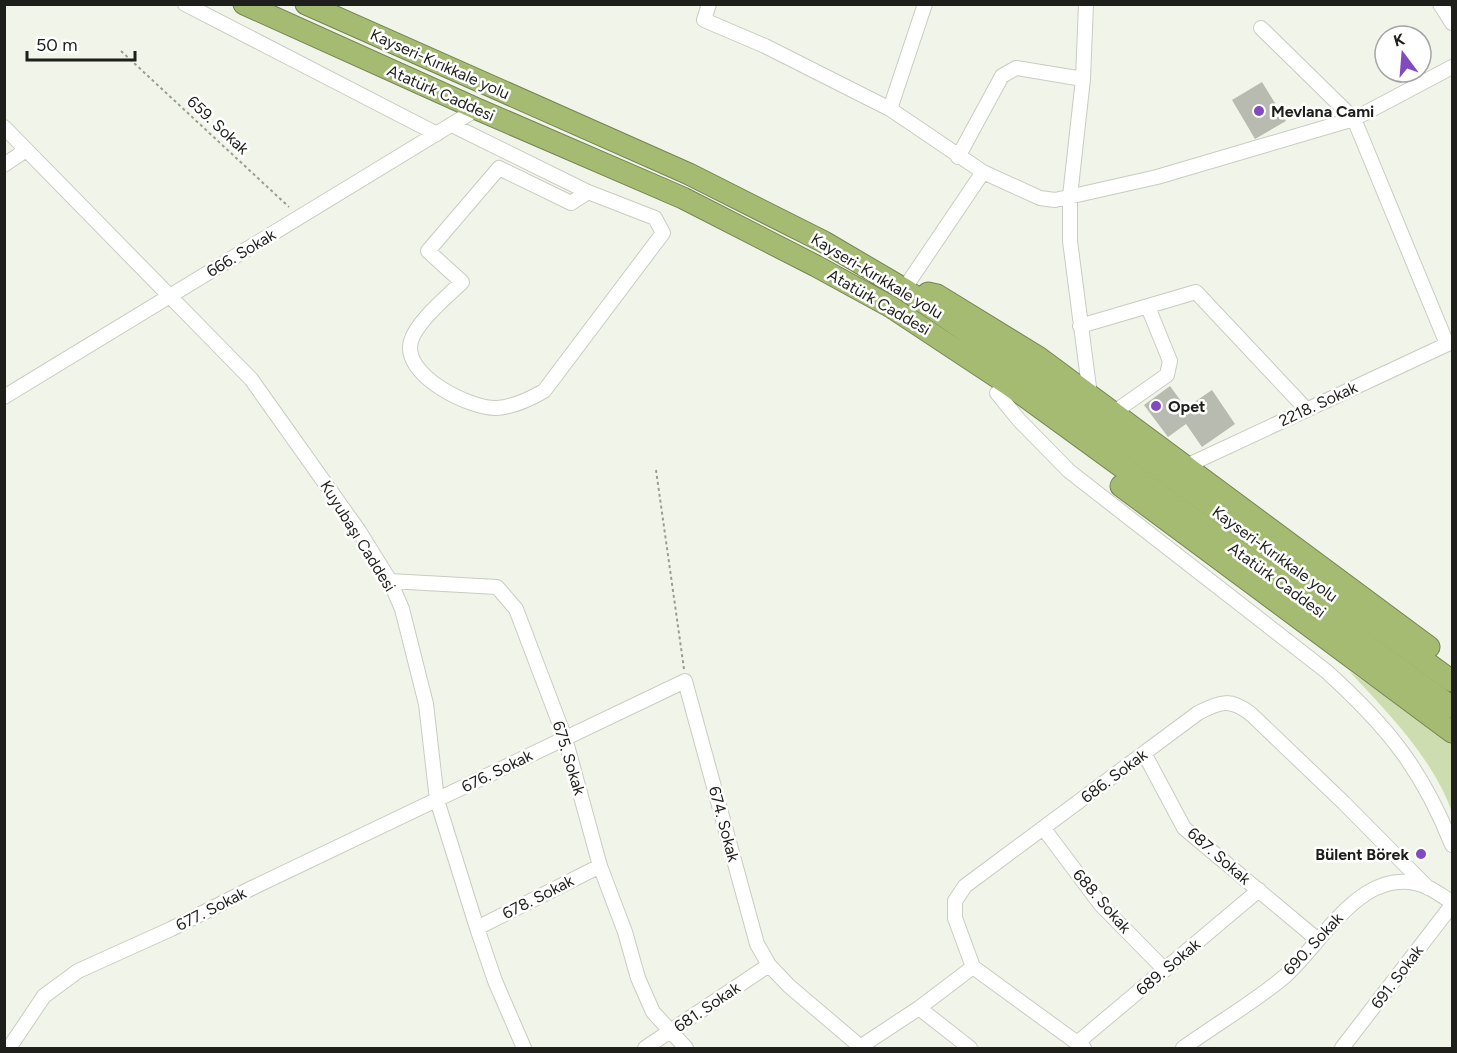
<svg xmlns="http://www.w3.org/2000/svg" width="1457" height="1053" font-family="Figtree,sans-serif">
  <style>
    .green { fill: #ceddaf }
    .building { fill: #b8bbb0 }
    .lines { fill: none; stroke-linecap: round; stroke-linejoin: round }
    .minor-casing { stroke: #c8ccc1; stroke-width: 16 }
    .highway-casing { stroke: #768454; stroke-width: 23 }
    .path { stroke: #9a9d94; stroke-width: 2; stroke-dasharray: 3 3; stroke-linecap: butt }
    .minor { stroke: #fff; stroke-width: 14 }
    .highway { stroke: #a6bb72; stroke-width: 21 }
    .poi-dot { fill: #814ac1; stroke: #fff; stroke-width: 2 }
    .labels { text-anchor: middle; dominant-baseline: central; stroke-width: 5; stroke-linejoin: round; paint-order: stroke }
    .street-label { font-size: 16px; fill: #1e1f1b; stroke: #fff }
    .poi-label { font-size: 16px; font-weight: bold; fill: #1e1f1b; stroke: #fff; text-anchor: start }
  </style>
  <rect width="100%" height="100%" fill="#f1f5e9"/>
  <!-- green -->
  <path class="green" d="M1349,671L1452,742V812C1432,757 1388,713 1349,671Z"/>
  <!-- building -->
  <path class="building" d="M1262,82L1286,121L1255,139L1232,100Z
    M1170,386L1186,408L1212,390L1235,424L1202,447L1186,424L1168,437L1144,405Z"/>
  <g class="lines">
    <!-- minor casing -->
    <g class="minor-casing">
      <path id="minor" d="M185,4L437,134
        M709,4L704,20L765,46L890,109L983,172L904,289
        M1086,4L1083,79L1070,196V241L1090,395
        M1440,4L1452,23
        M1261,28L1354,119L1447,344
        M890,109L925,4
        M452,125L588,192L655,218L663,233L544,391C530,399 514,407 497,408C470,409 401,375 411,341C417,321 447,297 462,282L428,251L499,168L571,203L588,192
        M4,127L251,379L359,531L390,581L402,609L426,704L437,800L477,928L495,981L524,1048
        M958,157L1002,76L1016,68L1083,79
        M4,165L26,150
        M983,172L1040,198L1055,200L1157,177L1354,119L1452,67
        M1080,326L1196,292L1307,410
        M997,393L1019,420L1069,471L1326,671C1387,726 1422,769 1452,845
        M4,397L477,109
        M1113,413L1167,375L1170,361L1148,307
        M1184,467L1452,342
        M390,581L497,587L516,609L565,738L600,866L625,932L638,978L653,1012L686,1048
        M1144,753L1184,828L1318,940
        M1044,829L1101,905L1165,970
        M477,928L600,866
        M973,967L1084,1048
        M919,1008L970,1048
        M1077,1043L1259,890
        M860,1047L919,1008L973,967L955,918V901L965,886L1198,713C1221,701 1231,698 1252,715L1344,803L1428,888
        M9,1048L44,996L78,971L171,929L254,887L685,681L757,944L769,965L789,986L862,1048
        M645,1048L769,965
        M1183,1048C1215,1025 1254,1002 1284,977C1323,943 1365,858 1429,888C1437,892 1445,898 1452,902
        M1342,1048L1452,905"/>
    </g>
    <!-- highway casing -->
    <g class="highway-casing">
      <path id="highway" d="M244,4L477,109L683,198L816,266L891,307L1009,385L1452,707
        M306,4L689,174L824,242L904,289L1049,388L1452,681
        M928,293L937,295L1038,357L1429,647
        M1121,486L1452,732"/>
    </g>
    <!-- path -->
    <path class="path" d="M121,51L289,207
      M656,470L684,669"/>
    <!-- minor -->
    <use href="#minor" class="minor"/>
    <!-- highway -->
    <use href="#highway" class="highway"/>
  </g>
  <!-- markers -->
  <g class="poi-dot">
    <circle cx="1259" cy="111" r="6"/>
    <circle cx="1156" cy="406" r="6"/>
    <circle cx="1421" cy="854" r="6"/>
  </g>
  <g class="labels">
    <!-- street labels -->
    <g class="street-label">
      <text transform="translate(440 64) rotate(24)">Kayseri-Kırıkkale yolu</text>
      <text transform="translate(441 93) rotate(24)">Atatürk Caddesi</text>
      <text transform="translate(218 125) rotate(43)">659. Sokak</text>
      <text transform="translate(241 253) rotate(-31)">666. Sokak</text>
      <text transform="translate(877 276) rotate(31)">Kayseri-Kırıkkale yolu</text>
      <text transform="translate(879 302) rotate(30)">Atatürk Caddesi</text>
      <text transform="translate(1318 404) rotate(-25)">2218. Sokak</text>
      <text transform="translate(358 536) rotate(58)">Kuyubaşı Caddesi</text>
      <text transform="translate(1275 554) rotate(36)">Kayseri-Kırıkkale yolu</text>
      <text transform="translate(1277 580) rotate(36)">Atatürk Caddesi</text>
      <text transform="translate(569 758) rotate(73)">675. Sokak</text>
      <text transform="translate(497 771) rotate(-26)">676. Sokak</text>
      <text transform="translate(1114 776) rotate(-37)">686. Sokak</text>
      <text transform="translate(724 824) rotate(75)">674. Sokak</text>
      <text transform="translate(1219 856) rotate(41)">687. Sokak</text>
      <text transform="translate(538 897) rotate(-27)">678. Sokak</text>
      <text transform="translate(1102 901) rotate(49)">688. Sokak</text>
      <text transform="translate(211 909) rotate(-27)">677. Sokak</text>
      <text transform="translate(1313 944) rotate(-47)">690. Sokak</text>
      <text transform="translate(1168 967) rotate(-40)">689. Sokak</text>
      <text transform="translate(1397 977) rotate(-53)">691. Sokak</text>
      <text transform="translate(707 1007) rotate(-34)">681. Sokak</text>
    </g>
    <!-- poi labels -->
    <g class="poi-label">
      <text x="1271" y="111">Mevlana Cami</text>
      <text x="1168" y="406">Opet</text>
      <text x="1409" y="854" text-anchor="end">Bülent Börek</text>
    </g>
  </g>
  <!-- border -->
  <rect width="1457" height="1053" fill="none" stroke="#1e1f1b" stroke-width="12"/>
  <!-- north arrow -->
  <g transform="translate(1403 54) rotate(344)"><circle r="28" fill="#ffffff" stroke="#a5a5a4" stroke-width="1.5"/>
  <path d="M0-4.5L10 22L0 15L-10 22Z" fill="#814ac1"/>
  <text y="-9" font-size="16" font-weight="bold" text-anchor="middle" fill="#1e1f1b">K</text>
  </g>
  <!-- scale -->
  <path d="M27 51v9h108v-9" fill="none" stroke="#1e1f1b" stroke-width="3"/>
  <text x="36" y="51" font-size="18" fill="#1e1f1b" stroke="#ffffff" stroke-width="4.5" paint-order="stroke">50 m</text>
</svg>
